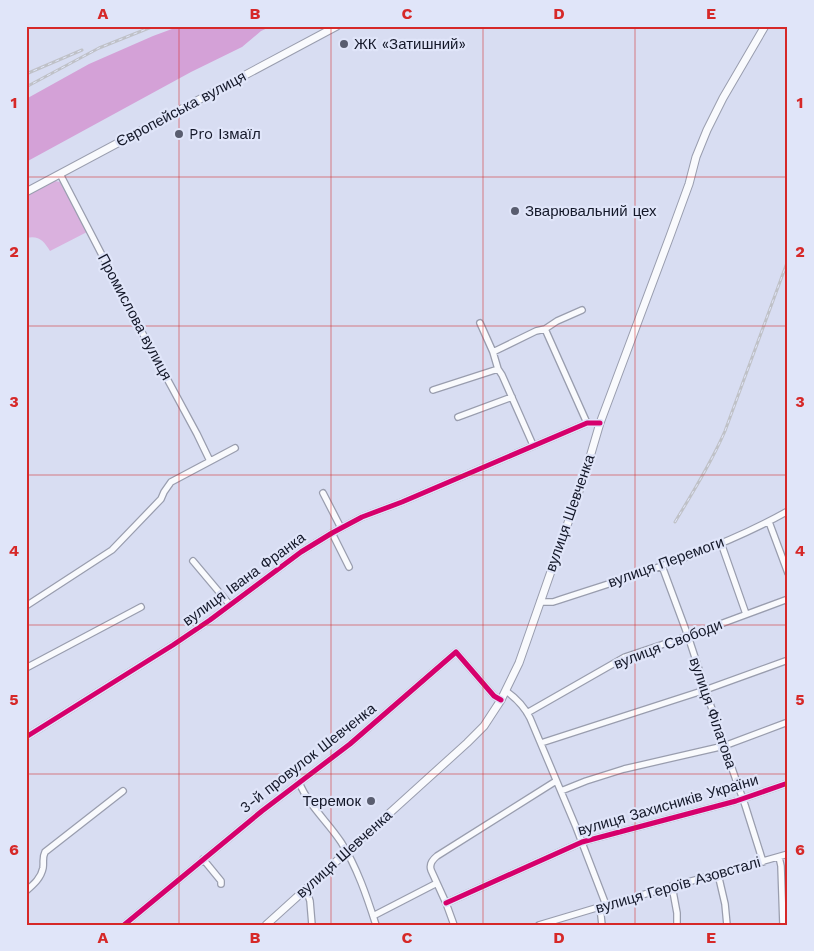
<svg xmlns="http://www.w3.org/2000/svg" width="814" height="951" font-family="'Work Sans',sans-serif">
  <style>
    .green { fill: #dab1de }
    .forest { fill: #d4a1d7 }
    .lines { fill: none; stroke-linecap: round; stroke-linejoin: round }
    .minor-casing { stroke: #999dae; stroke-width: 8 }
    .major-casing { stroke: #999dae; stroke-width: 9 }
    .minor { stroke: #f9fafd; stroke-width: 5.5 }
    .major { stroke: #f9fafd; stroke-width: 7 }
    .rail-casing { stroke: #bfc1c7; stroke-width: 3 }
    .rail { stroke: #e0e5f9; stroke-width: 1; stroke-dasharray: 4; stroke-linecap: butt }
    .cycleway-casing { stroke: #e0e5f9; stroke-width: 8 }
    .cycleway { stroke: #d6006c; stroke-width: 5 }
    .grid { fill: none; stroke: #d62828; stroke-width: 1; stroke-opacity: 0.55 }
    .poi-dot { fill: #595d6f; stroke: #e0e5f9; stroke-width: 2 }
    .labels { text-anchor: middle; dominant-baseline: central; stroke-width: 4.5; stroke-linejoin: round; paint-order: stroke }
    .poi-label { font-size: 15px; fill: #141829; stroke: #e0e5f9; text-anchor: start }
    .street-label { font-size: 15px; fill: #141829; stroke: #e0e5f9 }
    .neatline { fill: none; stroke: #d62828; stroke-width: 2 }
    .grid-label { font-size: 16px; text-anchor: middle; font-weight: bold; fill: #d62828 }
  </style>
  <rect width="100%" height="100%" fill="#d8ddf2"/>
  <!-- green -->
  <path class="green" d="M55,181L60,182L87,232L50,251C44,241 39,235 26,238V196Z"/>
  <!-- forest -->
  <path class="forest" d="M180,26H272L261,31L242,47L191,72L26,162V99L89,64L153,36Z"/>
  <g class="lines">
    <!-- minor casing -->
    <g class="minor-casing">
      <path id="minor" d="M60,174L144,336L197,434L210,461
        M480,323L493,352L498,369L502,375L533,445
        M545,329L587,423
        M493,352L536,331L545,329L557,321L582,310
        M433,390L498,369
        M458,417L512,397
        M323,493L341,528
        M769,522L788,573
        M332,533L349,567
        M721,543L746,614
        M193,561L230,605
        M662,566L688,636L724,746L745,805L763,862
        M540,602H553C632,576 715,552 788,511
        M26,606L112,550L161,499L164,492L171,482L235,448
        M26,668L141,607
        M506,691C516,698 525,708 530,718L576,827L606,905
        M527,713L625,657L688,636L788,599
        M26,737L173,645L210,620L301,552L332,533L362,517L402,502L587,423H600
        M541,743L705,690L788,660
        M299,782C308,805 328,822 341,842C357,867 367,897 376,925
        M561,791L586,781L624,769L724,746L788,722
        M779,857L781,866L783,925
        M203,859L221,881V884
        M718,874L725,904L727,925
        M672,886L677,913V925
        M306,889L310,901L312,925
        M26,891C34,884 41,878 43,868C44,862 42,858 45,852L123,791
        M446,903L582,842L736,801L788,783
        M600,907L602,925
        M373,916L437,883
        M124,925L262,811L350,744L456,652L494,696L501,700
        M454,925L446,903L431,870C429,864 432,860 437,856L556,781
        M539,925L606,905L788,854"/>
    </g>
    <!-- major casing -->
    <g class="major-casing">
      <path id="major" d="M26,192L337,26
        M266,925L467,743L484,726L501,700L519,663L585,474L600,423L670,236L689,184L696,157L707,130L723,98L765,26"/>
    </g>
    <!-- minor -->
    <use href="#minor" class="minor"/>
    <!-- major -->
    <use href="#major" class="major"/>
    <!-- rail casing -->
    <g class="rail-casing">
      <path id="rail" d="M26,74L82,50
        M26,87L99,48L154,26
        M675,522C693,492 711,463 725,431L788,260"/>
    </g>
    <!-- rail -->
    <use href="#rail" class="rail"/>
    <!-- cycleway casing -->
    <g class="cycleway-casing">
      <path id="cycleway" d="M26,737L173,645L210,620L301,552L332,533L362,517L402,502L587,423H600
        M446,903L582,842L736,801L788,783
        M124,925L262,811L350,744L456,652L494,696L501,700"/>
    </g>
    <!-- cycleway -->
    <use href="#cycleway" class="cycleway"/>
  </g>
  <!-- grid -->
  <path class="grid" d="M179,26V925M331,26V925M483,26V925M635,26V925M26,177H788M26,326H788M26,475H788M26,625H788M26,774H788"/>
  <!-- markers -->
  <g class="poi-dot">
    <circle cx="344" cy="44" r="5"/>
    <circle cx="179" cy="134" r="5"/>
    <circle cx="515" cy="211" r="5"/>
    <circle cx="371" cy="801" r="5"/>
  </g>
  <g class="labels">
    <!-- poi labels -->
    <g class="poi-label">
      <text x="354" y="44">ЖК «Затишний»</text>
      <text x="189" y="134">Pro Ізмаїл</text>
      <text x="525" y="211">Зварювальний цех</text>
      <text x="361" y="801" text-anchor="end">Теремок</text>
    </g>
    <!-- street labels -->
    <g class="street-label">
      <text transform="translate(181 109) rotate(-28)">Європейська вулиця</text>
      <text transform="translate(135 317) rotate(62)">Промислова вулиця</text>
      <text transform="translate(570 513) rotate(-71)">вулиця Шевченка</text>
      <text transform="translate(666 562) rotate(-20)">вулиця Перемоги</text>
      <text transform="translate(244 579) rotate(-36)">вулиця Івана Франка</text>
      <text transform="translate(668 644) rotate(-21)">вулиця Свободи</text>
      <text transform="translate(713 713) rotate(71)">вулиця Філатова</text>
      <text transform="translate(308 758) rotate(-38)">3-й провулок Шевченка</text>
      <text transform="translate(668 805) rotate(-16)">вулиця Захисників України</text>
      <text transform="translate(344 854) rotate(-42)">вулиця Шевченка</text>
      <text transform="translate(678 885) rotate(-16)">вулиця Героїв Азовсталі</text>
    </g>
  </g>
  <!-- border -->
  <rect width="814" height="951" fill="none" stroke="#e0e5f9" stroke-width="55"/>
  <rect x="28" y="28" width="758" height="896" class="neatline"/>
  <g class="grid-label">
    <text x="103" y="19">A</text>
    <text x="255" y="19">B</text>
    <text x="407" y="19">C</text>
    <text x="559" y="19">D</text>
    <text x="711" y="19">E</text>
    <text x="14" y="108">1</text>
    <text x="800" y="108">1</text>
    <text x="14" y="257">2</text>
    <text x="800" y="257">2</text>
    <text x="14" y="407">3</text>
    <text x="800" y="407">3</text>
    <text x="14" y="556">4</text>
    <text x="800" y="556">4</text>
    <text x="14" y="705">5</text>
    <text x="800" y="705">5</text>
    <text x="14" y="855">6</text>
    <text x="800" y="855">6</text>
    <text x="103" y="943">A</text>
    <text x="255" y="943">B</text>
    <text x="407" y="943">C</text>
    <text x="559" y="943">D</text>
    <text x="711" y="943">E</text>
  </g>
</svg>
